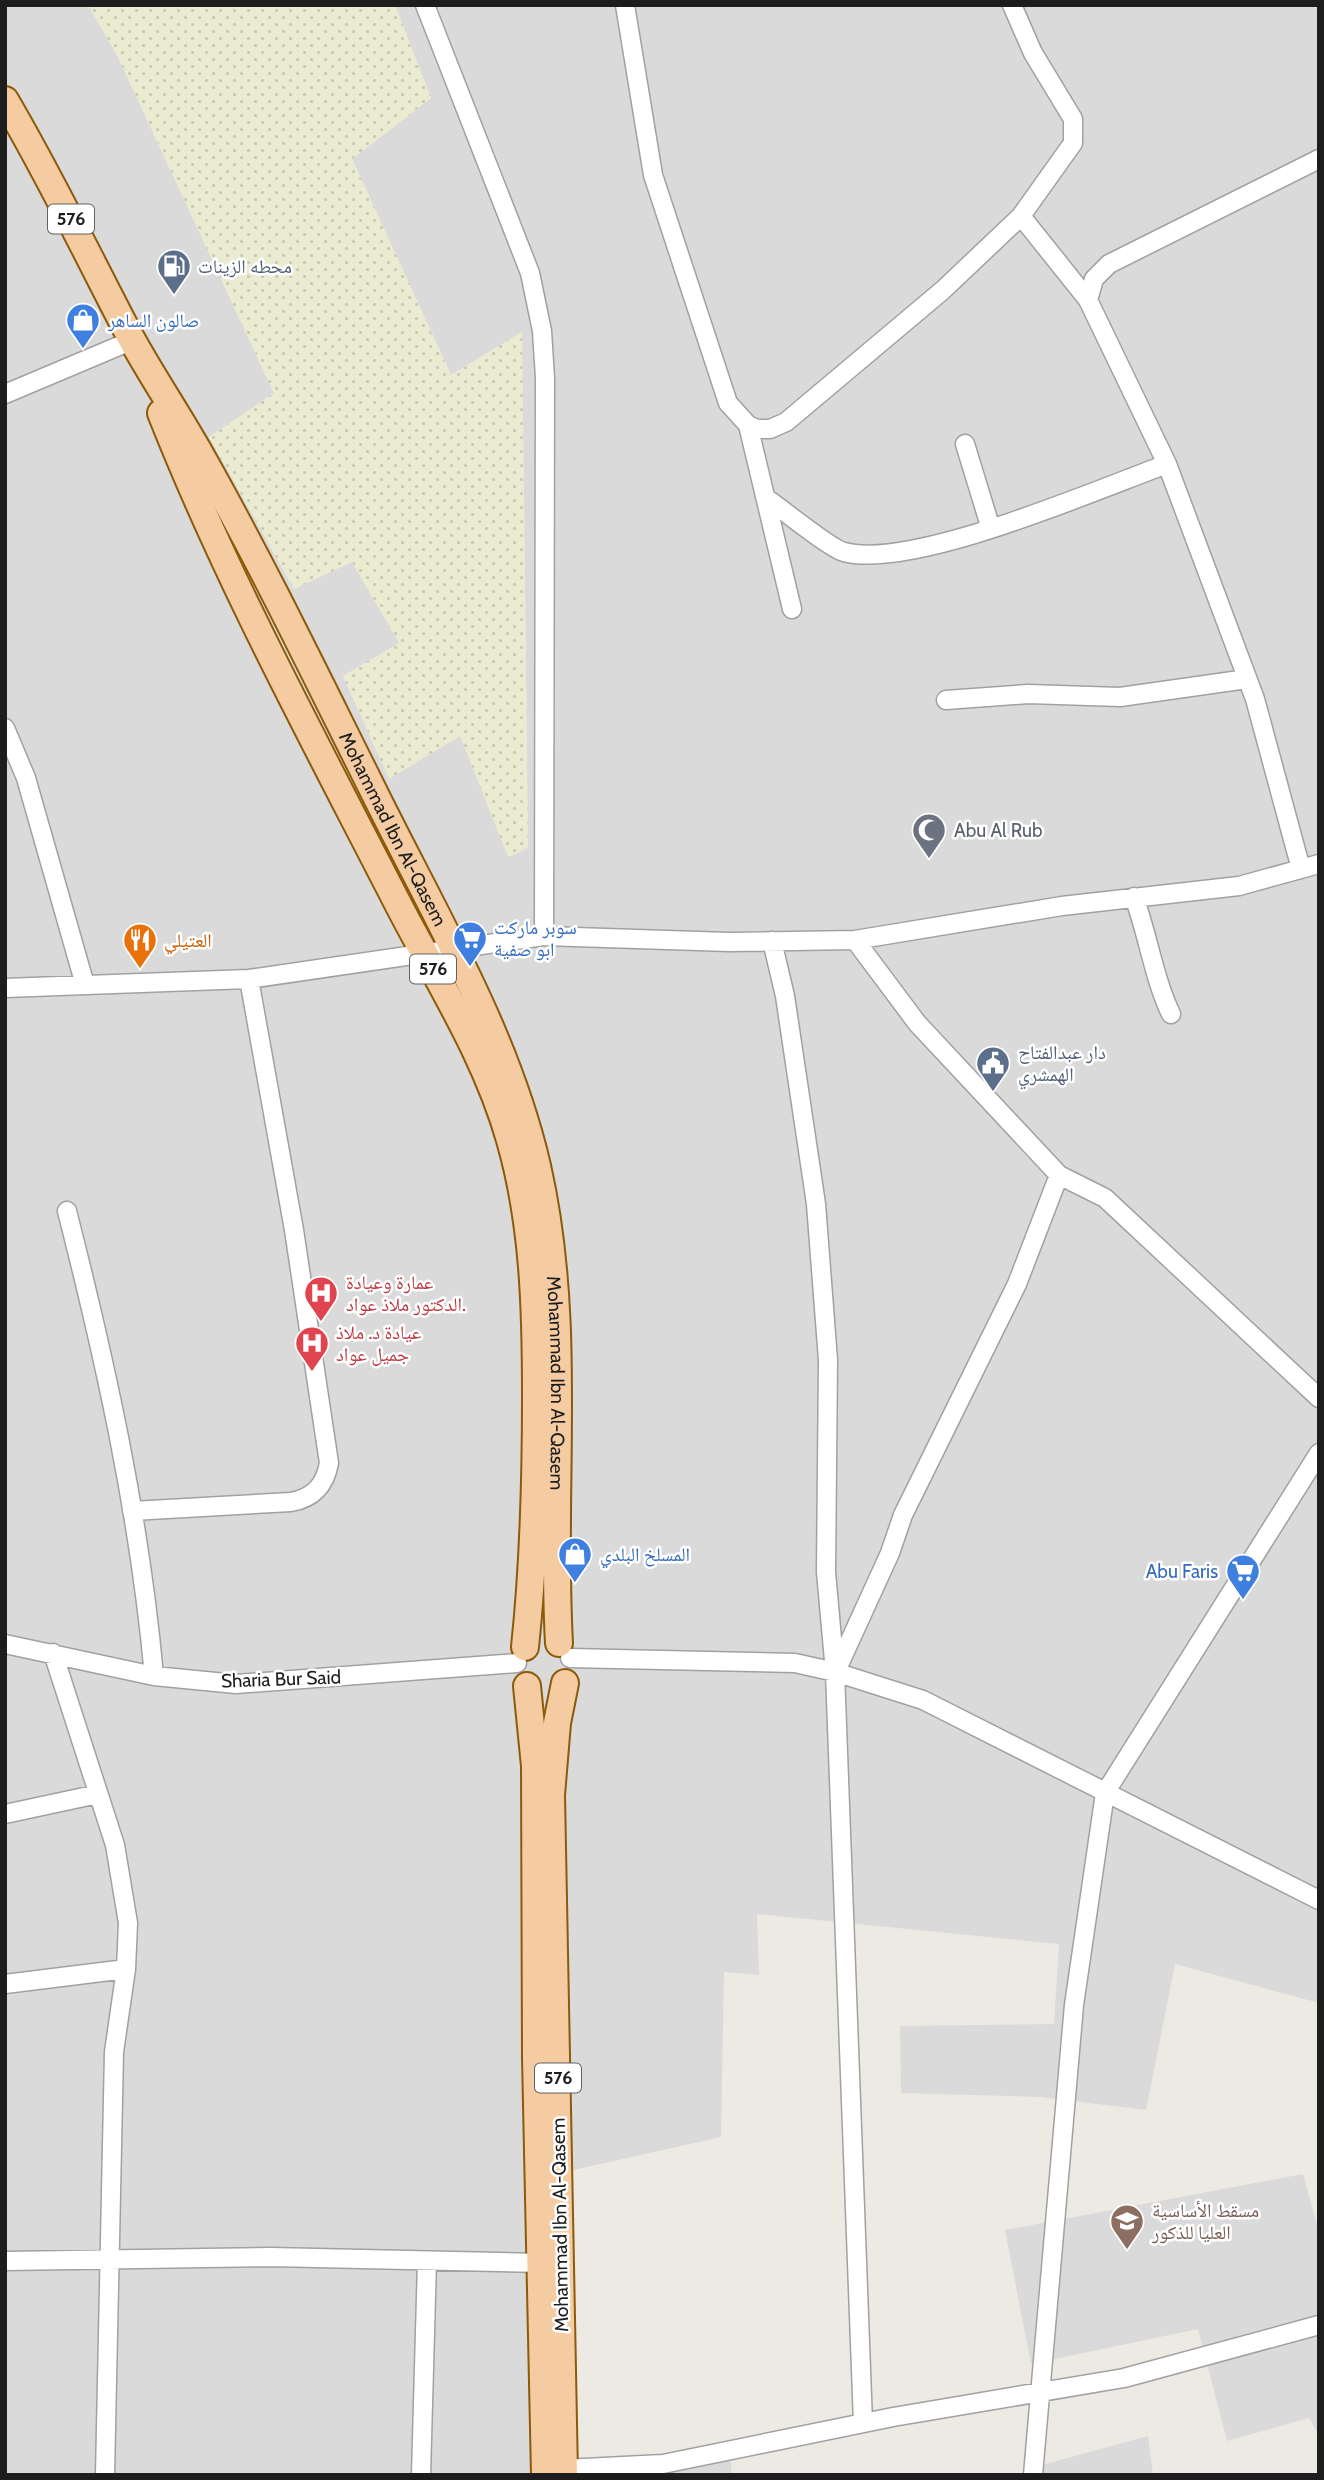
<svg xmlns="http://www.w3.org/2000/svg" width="1324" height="2480" font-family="Cabin,'Noto Naskh Arabic',sans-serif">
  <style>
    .residential { fill: #dbdada }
    .farmland { fill: url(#farmland-dots) }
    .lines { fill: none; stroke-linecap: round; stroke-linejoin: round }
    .street-casing { stroke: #a1a1a1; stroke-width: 21 }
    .primary-casing { stroke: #8b5a0a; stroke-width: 30 }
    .street { stroke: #fff; stroke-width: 18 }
    .primary { stroke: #f5cca1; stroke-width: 26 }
    .labels { text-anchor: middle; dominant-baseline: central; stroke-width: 5; stroke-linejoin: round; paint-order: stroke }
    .shield { fill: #fff; stroke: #616161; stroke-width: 2 }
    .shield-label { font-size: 18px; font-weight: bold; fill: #1d1d1d }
    .service-label { font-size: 19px; fill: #4e5e75; stroke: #fff; text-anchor: start }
    .shop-label { font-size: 19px; fill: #366cbe; stroke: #fff; text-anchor: start }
    .street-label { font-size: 19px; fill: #1d1d1d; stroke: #fff }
    .worship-label { font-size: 19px; fill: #5b616d; stroke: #fff; text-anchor: start }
    .food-label { font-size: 19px; fill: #c56008; stroke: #fff; text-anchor: start }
    .health-label { font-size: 19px; fill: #be3a42; stroke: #fff; text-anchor: start }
    .education-label { font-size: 19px; fill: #785e54; stroke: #fff; text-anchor: start }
  </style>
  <defs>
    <pattern id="farmland-dots" width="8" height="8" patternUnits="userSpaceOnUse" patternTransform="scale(1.75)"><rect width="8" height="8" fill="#eaebd0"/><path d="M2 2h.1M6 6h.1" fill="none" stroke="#c8c9b2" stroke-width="1.8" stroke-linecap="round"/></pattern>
  </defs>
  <rect width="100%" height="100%" fill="#edeae3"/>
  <!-- residential -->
  <path class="residential" d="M5,5H88L117,55L274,393L210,437L294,589L352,562L400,644L343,676L390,778L460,735L509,857L528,847L522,332L451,375L352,159L431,98L395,5H1319V2003L1175,1964L1146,2110L1040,2097L901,2093L900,2026L1054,2024L1059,1944L757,1914L759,1975L724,1972L721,2137L569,2171L547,2466L729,2451L732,2475H5Z
    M1303,2174L1319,2232V2435L1309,2418L1227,2441L1198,2329L1031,2364L1005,2230Z
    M1148,2436L1153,2475H1031V2468Z"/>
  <!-- farmland -->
  <path class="farmland" d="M88,5H395L431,98L352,159L451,375L522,332L528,848L508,857L460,736L389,779L343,676L399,643L352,562L294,589L209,437L274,393L117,55Z"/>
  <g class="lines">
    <!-- street casing -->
    <g class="street-casing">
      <path id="street" d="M425,5L530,273L542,331L545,378L544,936
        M625,5L653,175L728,403L748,425L757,429H770L786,422L943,290L1021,216L1073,143V119L1033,53L1012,5
        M1021,216L1088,300
        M5,394L133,340
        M748,425L792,609
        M965,444L991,529
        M765,497C779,507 831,549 844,552C912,570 1096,490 1167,464
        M946,700L1028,694L1120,697L1247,679
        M5,728L26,778L85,985
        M1301,869L1255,699L1167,464L1088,300L1094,279L1109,264L1319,159
        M1134,897C1148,935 1154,979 1171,1014
        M855,940L917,1023L1059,1175L1105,1198L1319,1398
        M772,941L785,996L816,1204L828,1360L826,1572L835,1672L863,2423
        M5,988L249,979L544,936L729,942L855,940L1062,906L1239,886L1319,864
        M67,1211C106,1364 140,1519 154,1676
        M132,1511L291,1502C314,1498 325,1485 329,1463L294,1230L249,979
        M5,1644L154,1676L236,1684L517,1663
        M53,1653L115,1845L128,1923L126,1969L114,2052L105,2475
        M570,1658L795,1663L835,1672L923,1700L1319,1900
        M837,1669L890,1553L903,1515L1017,1284L1059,1175
        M5,1814L98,1794
        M5,1984L126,1969
        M5,2261L271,2257L542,2263
        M564,2469L663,2464L893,2417L1124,2378L1319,2325
        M421,2475L427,2261
        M1033,2475L1074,2005L1105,1793L1319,1453"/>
    </g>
    <!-- primary casing -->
    <g class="primary-casing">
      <g id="primary">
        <path id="s1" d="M5,100C51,178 89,258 131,338C154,380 181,419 204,461C264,568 318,680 373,790C433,912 506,1032 537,1166C573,1324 550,1484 559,1643"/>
        <path d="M161,413C227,580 315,742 397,902C437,980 486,1055 510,1140C534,1223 536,1310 536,1396C536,1480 534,1563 525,1647"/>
        <path d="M527,1686L535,1766L536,2058L545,2475"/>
        <path d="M564,2475L551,1795L557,1723L565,1683"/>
      </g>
    </g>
    <!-- street -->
    <use href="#street" class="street"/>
    <!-- primary -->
    <use href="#primary" class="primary"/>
  </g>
  <!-- icons -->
  <defs>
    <g id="fuel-pin" transform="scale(1.75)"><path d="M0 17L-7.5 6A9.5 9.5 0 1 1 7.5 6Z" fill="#5c6f8a" stroke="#fff"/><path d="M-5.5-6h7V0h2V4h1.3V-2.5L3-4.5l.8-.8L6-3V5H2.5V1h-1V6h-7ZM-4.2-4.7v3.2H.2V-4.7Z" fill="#fff"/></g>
    <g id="shop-pin" transform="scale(1.75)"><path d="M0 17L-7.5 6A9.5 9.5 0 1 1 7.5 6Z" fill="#3f7fe0" stroke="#fff"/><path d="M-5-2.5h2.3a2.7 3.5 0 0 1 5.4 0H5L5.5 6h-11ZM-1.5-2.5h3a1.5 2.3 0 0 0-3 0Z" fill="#fff"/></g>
    <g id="mosque-pin" transform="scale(1.75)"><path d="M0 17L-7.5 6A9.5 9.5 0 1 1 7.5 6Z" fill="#6b7280" stroke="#fff"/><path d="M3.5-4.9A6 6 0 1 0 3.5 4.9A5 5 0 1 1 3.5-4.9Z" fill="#fff"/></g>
    <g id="supermarket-pin" transform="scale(1.75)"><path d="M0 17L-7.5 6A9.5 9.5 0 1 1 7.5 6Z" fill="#3f7fe0" stroke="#fff"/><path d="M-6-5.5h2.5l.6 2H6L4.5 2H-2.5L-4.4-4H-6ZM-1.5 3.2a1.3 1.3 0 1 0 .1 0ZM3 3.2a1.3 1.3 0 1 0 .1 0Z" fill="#fff"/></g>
    <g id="restaurant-pin" transform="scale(1.75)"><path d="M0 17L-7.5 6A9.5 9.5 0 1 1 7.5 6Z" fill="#e8710a" stroke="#fff"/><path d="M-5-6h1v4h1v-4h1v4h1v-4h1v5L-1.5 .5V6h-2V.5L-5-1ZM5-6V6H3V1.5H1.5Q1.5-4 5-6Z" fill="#fff"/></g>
    <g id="civic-pin" transform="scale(1.75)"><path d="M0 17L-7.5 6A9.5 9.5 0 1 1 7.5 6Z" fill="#5c6f8a" stroke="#fff"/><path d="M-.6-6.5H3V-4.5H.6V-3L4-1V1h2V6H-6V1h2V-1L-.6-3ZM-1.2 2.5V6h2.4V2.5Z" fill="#fff"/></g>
    <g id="hospital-pin" transform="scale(1.75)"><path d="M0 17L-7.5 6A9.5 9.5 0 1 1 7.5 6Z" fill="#e0444e" stroke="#fff"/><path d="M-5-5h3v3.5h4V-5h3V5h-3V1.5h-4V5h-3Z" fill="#fff"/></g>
    <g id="school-pin" transform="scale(1.75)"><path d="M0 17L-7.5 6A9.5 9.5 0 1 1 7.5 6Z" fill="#8d6e63" stroke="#fff"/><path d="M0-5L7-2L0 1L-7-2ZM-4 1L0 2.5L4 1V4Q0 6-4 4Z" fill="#fff"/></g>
  </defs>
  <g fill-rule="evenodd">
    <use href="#fuel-pin" x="174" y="266"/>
    <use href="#shop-pin" x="83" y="320"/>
    <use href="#mosque-pin" x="929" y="830"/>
    <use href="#supermarket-pin" x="470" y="938"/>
    <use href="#restaurant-pin" x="140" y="940"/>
    <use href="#civic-pin" x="993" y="1063"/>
    <use href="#hospital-pin" x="321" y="1293"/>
    <use href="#hospital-pin" x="312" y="1343"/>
    <use href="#shop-pin" x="575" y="1554"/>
    <use href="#supermarket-pin" x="1243" y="1571"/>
    <use href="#school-pin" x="1127" y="2221"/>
  </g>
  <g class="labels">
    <!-- shield labels -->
    <g class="shield">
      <rect x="48" y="204.5" width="46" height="29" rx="5"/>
      <rect x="410" y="954.5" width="46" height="29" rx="5"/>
      <rect x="535" y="2063.5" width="46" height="29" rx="5"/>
    </g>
    <g class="shield-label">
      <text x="71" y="219">576</text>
      <text x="433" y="969">576</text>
      <text x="558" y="2078">576</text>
    </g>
    <!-- service labels -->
    <g class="service-label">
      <text x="198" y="266">محطه الزينات</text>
      <text x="1018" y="1052">دار عبدالفتاح<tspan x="1018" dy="22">الهمشري</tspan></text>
    </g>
    <!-- shop labels -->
    <g class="shop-label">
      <text x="108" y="320">صالون الساهر</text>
      <text x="494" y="927">سوبر ماركت<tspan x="494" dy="22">ابو صفية</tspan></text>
      <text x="600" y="1554">المسلخ البلدي</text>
      <text x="1218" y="1571" text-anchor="end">Abu Faris</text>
    </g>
    <!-- street labels -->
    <g class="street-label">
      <text stroke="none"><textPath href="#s1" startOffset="826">Mohammad Ibn Al-Qasem</textPath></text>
      <text stroke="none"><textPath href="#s1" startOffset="1412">Mohammad Ibn Al-Qasem</textPath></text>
      <text transform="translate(281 1679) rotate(-2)">Sharia Bur Said</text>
      <text transform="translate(560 2225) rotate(-91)">Mohammad Ibn Al-Qasem</text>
    </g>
    <!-- worship labels -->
    <g class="worship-label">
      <text x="954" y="830">Abu Al Rub</text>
    </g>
    <!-- food labels -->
    <g class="food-label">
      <text x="164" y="940">العتيلي</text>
    </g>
    <!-- health labels -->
    <g class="health-label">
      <text x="346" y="1282">عمارة وعيادة<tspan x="346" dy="22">الدكتور ملاذ عواد.</tspan></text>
      <text x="336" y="1332">عيادة د. ملاذ<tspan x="336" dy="22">جميل عواد</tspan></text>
    </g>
    <!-- education labels -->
    <g class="education-label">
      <text x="1152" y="2210">مسقط الأساسية<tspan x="1152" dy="22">العليا للذكور</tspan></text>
    </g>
  </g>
  <!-- border -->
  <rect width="1324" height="2480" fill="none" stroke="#1d1d1d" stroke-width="14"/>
</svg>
